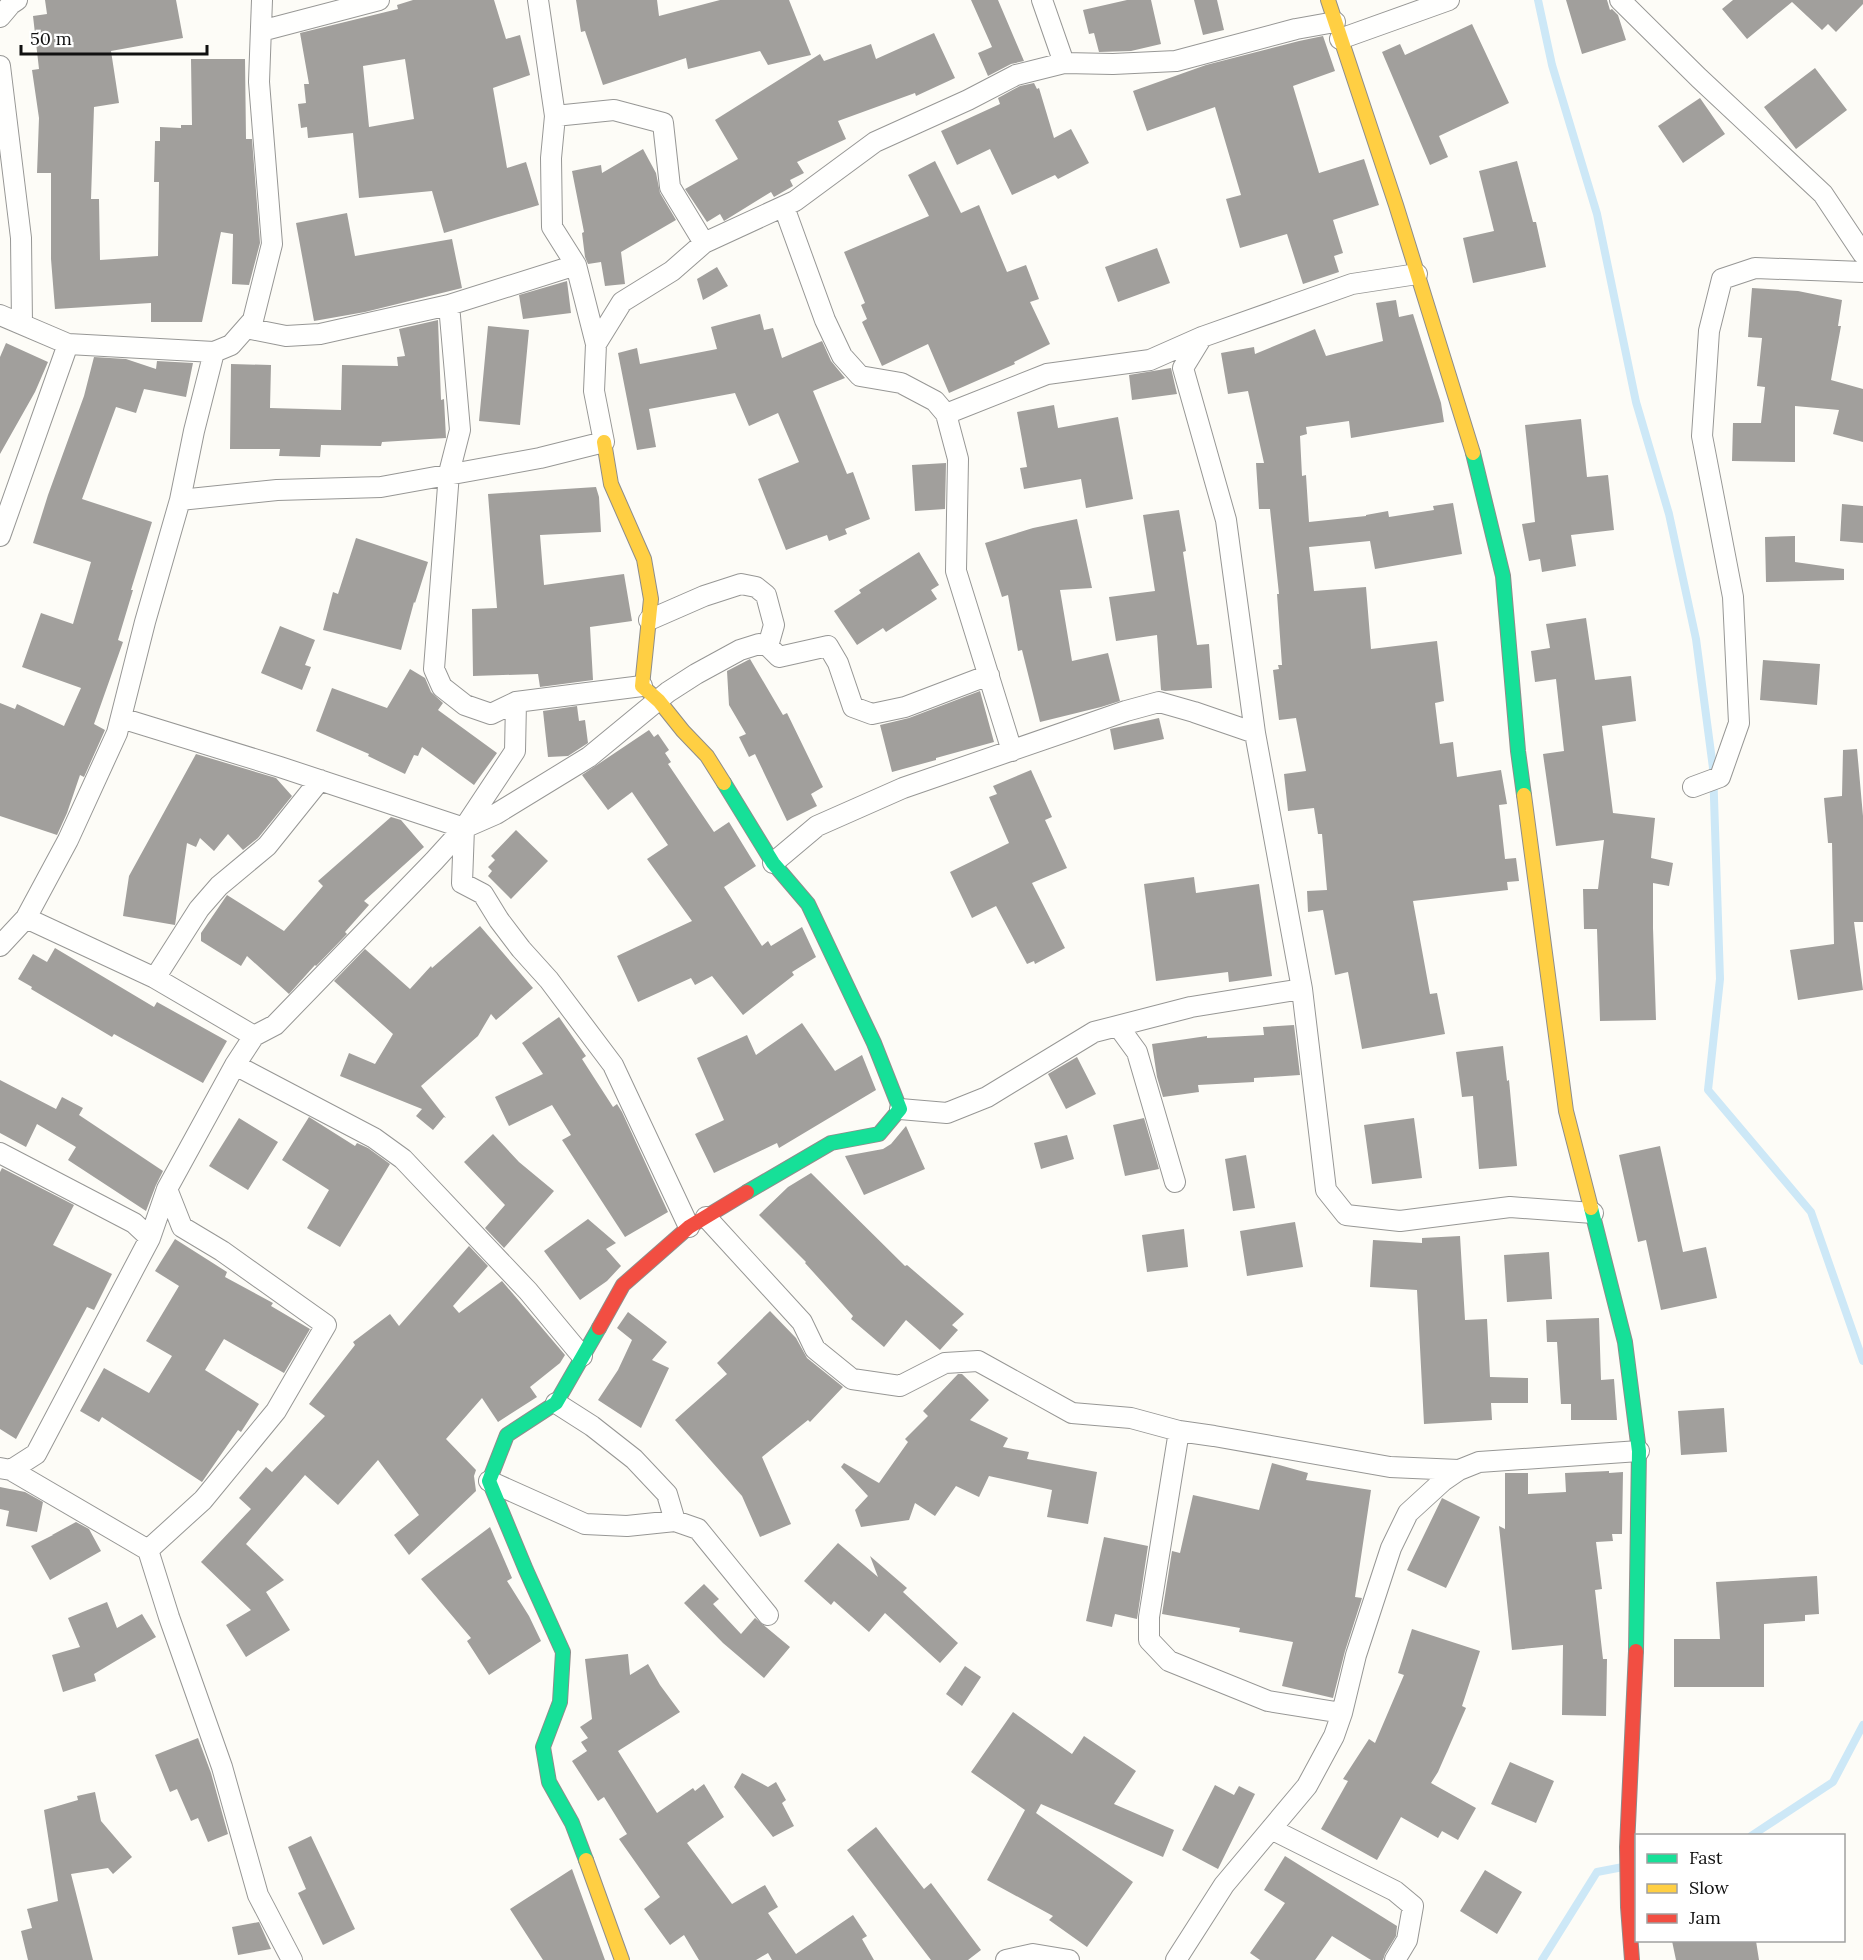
<svg xmlns="http://www.w3.org/2000/svg" width="1863" height="1960" font-family="Lora,serif">
  <style>
    .lines { fill: none; stroke-linecap: round; stroke-linejoin: round }
    .stream { stroke: #cde8f7; stroke-width: 8 }
    .building { fill: #a19f9c; fill-rule: evenodd }
    .street-casing { stroke: #979795; stroke-width: 22 }
    .fast-casing { stroke: #8e8d8b; stroke-width: 16 }
    .slow-casing { stroke: #8e8d8b; stroke-width: 16 }
    .jam-casing { stroke: #8e8d8b; stroke-width: 16 }
    .street { stroke: #fffffe; stroke-width: 20 }
    .fast { stroke: #16e098; stroke-width: 14 }
    .slow { stroke: #ffcf43; stroke-width: 14 }
    .jam { stroke: #f24e42; stroke-width: 14 }
  </style>
  <rect width="100%" height="100%" fill="#fdfcf7"/>
  <g class="lines">
    <!-- stream -->
    <path class="stream" d="M1538,0L1552,65L1597,214L1636,402L1669,514L1696,639L1713,768L1720,979L1708,1090L1811,1212L1863,1361
      M1751,1836L1833,1782L1863,1725
      M1542,1960L1597,1872L1623,1867"/>
  </g>
  <!-- building -->
  <path class="building" d="M45,0H176L183,38L111,51L119,103L94,107L91,199H99L100,260L158,256L159,182H154L155,141H160V127L181,128V125H192L191,59H245L246,139H252L260,243L249,285L232,284L233,234L221,232L202,322H151V303L55,309L51,259V173H37L39,118L32,70L39,69L33,16L47,14Z
    M413,0H494L506,39L520,35L530,75L493,88L507,168L526,162L539,205L444,233L432,191L359,198L353,133L308,138L307,127L301,128L298,104L306,103L304,84H309L300,33L398,9L397,5ZM405,59L414,119L369,127L363,66Z
    M576,0H657L659,16L720,0H789L811,55L768,65L760,51L688,69L686,58L603,85L585,31L581,32Z
    M971,0H998L1024,61L1011,64L988,76L978,53L992,47Z
    M1127,0H1151L1161,44L1131,51L1099,52L1094,33L1089,34L1083,10Z
    M1194,0H1217L1224,30L1203,35Z
    M1566,0H1607L1610,10L1612,9L1618,15L1626,40L1582,54Z
    M1733,0H1863V4L1836,32L1828,24L1822,30L1792,2L1747,39L1722,9Z
    M1472,24L1509,103L1439,136L1448,157L1430,165L1382,52L1400,44L1405,55Z
    M934,33L955,78L916,96L915,93L838,121L846,139L797,162L804,173L790,180L793,186L774,197L771,192L724,221L720,214L707,222L685,189L738,159L715,120L820,54L824,61L871,44L876,59Z
    M1323,36L1335,71L1293,86L1319,173L1364,159L1379,205L1333,220L1343,253L1334,256L1339,272L1303,284L1287,234L1240,248L1226,199L1241,195L1215,107L1147,131L1133,91L1206,65L1299,41Z
    M1815,68L1847,110L1796,149L1764,107Z
    M1034,83L1037,89L1039,88L1054,138L1071,129L1089,163L1058,179L1055,175L1012,195L990,149L957,165L941,131L1000,104L998,98L1020,86Z
    M1700,98L1725,134L1683,163L1658,126Z
    M643,149L656,173L660,193L676,220L621,252L625,284L605,286L601,262L588,264L585,257L582,233L584,232L572,171L601,165L602,173Z
    M935,161L961,213L979,205L1007,272L1026,265L1039,299L1030,302L1050,344L1014,362L1015,364L949,393L928,344L882,366L862,322L867,319L861,305L865,303L844,252L929,216L908,175Z
    M1517,161L1533,222H1536L1546,267L1473,283L1463,238L1494,231L1479,171Z
    M347,213L355,256L452,239L462,288L365,312L314,321L296,223Z
    M1157,248L1170,283L1118,302L1105,267Z
    M717,267L728,286L703,300L697,279Z
    M567,281L571,313L523,319L519,295Z
    M1752,288L1798,291L1842,300L1838,326H1841L1831,380L1863,389V442L1833,434L1839,410L1795,406V462L1732,461L1733,423H1761L1765,387L1757,386L1762,338L1748,337Z
    M1396,300L1399,317L1413,314L1441,403L1444,422L1351,438L1349,421L1306,427L1307,434L1300,436L1302,476L1306,475L1309,522L1366,516V515L1388,511L1389,517L1434,510L1433,506L1453,503L1462,554L1375,569L1370,541L1309,547L1314,591L1366,587L1371,649L1437,641L1444,701L1435,703L1440,744L1453,742L1457,777L1501,770L1507,804L1499,805L1505,859L1516,858L1519,881L1507,882L1508,890L1413,901L1430,994L1437,993L1445,1034L1362,1049L1348,972L1335,975L1323,910L1308,912L1307,891L1327,890L1322,834H1318L1314,808L1288,811L1284,774L1306,771L1296,718L1279,720L1273,670L1279,669L1278,665H1282L1277,594H1279L1270,509H1259L1256,463H1264L1248,391L1228,394L1221,353L1254,347L1255,354L1315,329L1326,356L1383,341L1376,303Z
    M760,314L764,330L773,328L782,358L822,341L831,361L845,378L813,391L847,474L853,472L870,519L845,529L847,534L829,541L827,535L786,550L758,479L799,462L778,413L749,426L735,393L649,409L656,447L637,450L618,353L637,348L640,364L717,349L711,327Z
    M438,320L441,400L444,399L446,438L382,442L381,446L321,445L320,457L279,456L280,449H230L231,364L271,365L270,408L341,410L342,365L398,366L397,357L405,356L399,329Z
    M488,326L529,330L520,425L479,421Z
    M6,343L48,362L35,392L0,454V357Z
    M94,357L126,359L156,369L157,361L193,363L186,397L144,389L136,413L116,407L82,499L152,522L131,590H133L118,640L123,642L94,724L105,730L84,777L80,775L67,813L57,835L0,816V703L15,709L17,704L64,726L81,688L22,667L41,613L73,624L91,562L33,543L48,495L84,396Z
    M1171,368L1177,394L1132,400L1129,375Z
    M1054,405L1058,428L1118,417L1133,499L1086,508L1081,479L1024,489L1020,468L1027,467L1017,412Z
    M1581,419L1587,477L1608,475L1614,530L1571,535L1576,566L1542,572L1540,559L1529,561L1522,524L1535,522L1525,425Z
    M946,463L945,509L915,511L912,465Z
    M596,487L599,497L601,532L540,535L544,585L624,574L632,621L590,627L593,680L540,687L538,674L473,676L472,609L497,608L488,494Z
    M1842,504L1863,506V543L1840,541Z
    M1179,510L1186,551L1183,552L1197,645L1209,644L1212,688L1165,691L1161,690L1157,635L1116,641L1109,597L1155,591L1143,515Z
    M1077,519L1092,588L1060,590L1072,661L1108,653L1120,701L1101,707L1040,722L1022,650L1018,651L1008,595L1002,597L985,543L1033,528Z
    M1795,536V562L1844,569V580L1766,582L1765,537Z
    M356,538L428,562L415,603L414,602L401,650L323,630L333,592L338,594Z
    M919,552L939,585L931,590L937,599L886,632L883,628L857,645L834,611L861,593L859,590Z
    M1586,618L1595,680L1631,676L1636,721L1602,726L1613,813L1655,818L1651,858L1673,863L1669,886L1653,883V928L1656,1020L1600,1021L1597,929H1584L1583,889H1598L1604,840L1556,846L1543,754L1564,751L1556,679L1535,682L1531,651L1550,648L1546,624Z
    M280,626L315,640L305,665L311,667L302,690L261,673Z
    M750,659L783,715L787,713L823,787L811,794L817,806L787,821L755,754L749,757L739,737L746,734L729,705L727,671Z
    M1763,660L1820,664L1817,705L1760,700Z
    M410,669L425,678L431,692L443,703L438,710L497,753L474,785L422,747L418,756L414,755L405,774L368,756L369,754L316,731L332,688L387,708Z
    M980,691L994,742L936,758V760L892,772L880,725L909,718Z
    M577,706L579,721L585,720L588,743L568,756L548,757L543,711Z
    M1159,718L1164,739L1114,750L1110,729Z
    M649,730L654,737L658,734L669,750L665,753L671,762L668,764L714,832L729,822L756,866L724,887L762,946L768,941L771,946L802,927L816,957L792,972L794,975L743,1015L712,976L695,985L691,978L638,1002L617,956L692,921L647,859L668,845L632,792L608,810L582,775Z
    M1857,749L1863,816V922H1854L1863,990L1798,1000L1790,950L1834,944L1832,843H1828L1824,798L1842,796L1843,750Z
    M196,754L276,778L292,796L258,838L243,850L228,834L214,851L200,838L196,847L187,843L175,925L123,916L129,876Z
    M1031,770L1052,817L1045,820L1067,868L1032,883L1065,948L1035,964L1034,961L1027,964L996,906L972,918L950,872L1009,843L989,797L997,794L993,786Z
    M391,817L401,820L424,847L364,901L369,905L345,932L347,934L316,966L315,965L289,994L247,956L241,966L201,941V933L227,895L284,931L323,886L318,881Z
    M516,830L548,861L511,899L488,876L492,871L488,867L495,860L491,856Z
    M1194,877L1196,893L1259,884L1272,976L1229,982L1228,972L1156,981L1144,884Z
    M480,926L533,988L496,1020L491,1014L478,1036L421,1086L446,1118L444,1117L433,1130L416,1116L422,1109L340,1076L349,1053L375,1064L393,1034L334,981L365,949L410,989L431,966L432,968Z
    M55,948L154,1007L157,1002L227,1041L203,1083L114,1034L112,1037L31,989L32,987L18,979L33,954L47,962Z
    M559,1017L586,1056L582,1059L613,1107L617,1104L622,1112L668,1212L625,1237L562,1140L571,1135L552,1105L509,1126L495,1097L543,1074L522,1043Z
    M802,1023L835,1071L862,1055L876,1090L779,1148L777,1143L714,1173L695,1134L724,1120L697,1058L747,1035L756,1055Z
    M1294,1025L1300,1075L1254,1078V1082L1198,1085L1199,1092L1163,1097L1157,1077L1152,1044L1207,1036V1038L1264,1035L1263,1027Z
    M1503,1046L1507,1081L1509,1080L1517,1166L1479,1169L1473,1096L1462,1097L1456,1052Z
    M1077,1057L1096,1094L1066,1109L1048,1074Z
    M0,1080L56,1109L62,1097L83,1108L79,1115L163,1171L156,1185L146,1211L68,1160L76,1147L37,1124L26,1147L0,1133Z
    M309,1117L355,1146L357,1143L368,1148L390,1164L340,1247L307,1228L329,1190L282,1160Z
    M239,1118L278,1142L248,1190L209,1166Z
    M1144,1118L1159,1169L1125,1176L1113,1125Z
    M1414,1118L1422,1178L1372,1184L1364,1125Z
    M906,1126L925,1169L864,1195L845,1156L883,1149L891,1144Z
    M493,1134L519,1162L554,1191L504,1248L485,1228L505,1205L464,1162Z
    M1067,1135L1074,1159L1041,1169L1034,1143Z
    M1660,1146L1683,1252L1706,1247L1717,1298L1661,1310L1646,1240L1638,1242L1619,1155Z
    M1246,1155L1255,1208L1233,1211L1225,1159Z
    M2,1168L74,1205L53,1245L112,1274L94,1310L87,1307L16,1439L0,1429V1172Z
    M811,1173L905,1266L907,1265L964,1314L952,1325L958,1330L940,1350L906,1320L884,1347L851,1319L853,1316L805,1263L806,1262L759,1215L788,1187Z
    M588,1219L616,1243L606,1249L621,1266L607,1281L580,1300L544,1251Z
    M1295,1222L1303,1267L1247,1276L1240,1231Z
    M1184,1229L1188,1267L1147,1272L1142,1235Z
    M1460,1236L1465,1320L1487,1319L1490,1377L1528,1378V1403H1491L1492,1420L1424,1424L1417,1290L1370,1287L1373,1240L1422,1243V1238Z
    M175,1239L227,1272L225,1277L273,1303L271,1306L310,1329L284,1373L224,1339L205,1370L259,1404L241,1432L238,1430L202,1482L102,1417L99,1422L80,1411L104,1368L149,1393L172,1356L146,1341L179,1286L155,1271Z
    M469,1246L488,1266L453,1306L459,1313L502,1281L565,1355L560,1363L530,1387L537,1397L498,1422L482,1398L446,1439L476,1470L474,1476L476,1491L409,1555L394,1535L419,1515L378,1460L338,1505L305,1475L246,1544L284,1580L266,1592L290,1630L246,1657L226,1625L251,1610L201,1562L251,1509L239,1498L266,1467L272,1472L325,1416L309,1404L355,1345L353,1342L390,1314L399,1326Z
    M1549,1252L1552,1299L1507,1302L1504,1255Z
    M770,1311L796,1338L807,1358L843,1387L810,1422L808,1420L762,1457L791,1524L760,1537L742,1496L675,1420L727,1374L717,1363Z
    M628,1312L667,1342L652,1360L669,1368L641,1428L598,1400L618,1370L632,1340L617,1328Z
    M1599,1318L1601,1380L1614,1379L1617,1420H1571V1404H1561L1557,1342H1547L1546,1320Z
    M958,1374H962L989,1400L970,1420L1008,1438L1003,1447L1029,1452L1027,1459L1097,1472L1088,1524L1047,1517L1052,1490L989,1476L979,1497L956,1486L935,1516L915,1503L909,1520L861,1527L855,1510L868,1496L841,1467L844,1463L879,1483L908,1442L905,1439L928,1416L923,1411Z
    M1724,1408L1727,1452L1681,1455L1678,1411Z
    M1272,1463L1308,1473L1306,1480L1371,1490L1355,1597L1362,1598L1345,1651L1333,1698L1282,1686L1293,1642L1239,1632L1240,1628L1162,1614L1172,1551L1180,1553L1193,1495L1259,1510Z
    M1609,1471V1473L1623,1472L1622,1534H1612L1613,1541L1596,1542L1602,1589L1595,1590L1603,1659H1607L1606,1716L1562,1715L1563,1645L1512,1650L1499,1526L1505,1529V1473H1528V1494L1566,1492L1565,1473Z
    M0,1487L25,1492L43,1502L37,1532L6,1526L9,1511L0,1509Z
    M1442,1498L1480,1517L1446,1588L1407,1570Z
    M76,1522L89,1529L101,1551L50,1580L31,1546L53,1535H52Z
    M490,1527L512,1578L507,1581L529,1616L541,1641L489,1675L467,1641L471,1638L421,1579Z
    M1104,1537L1148,1546L1137,1619L1115,1614L1112,1627L1086,1621Z
    M838,1543L878,1577L870,1556L907,1588L903,1592L958,1643L940,1663L885,1613L869,1632L834,1601L831,1605L804,1581Z
    M1817,1576L1819,1614L1805,1615V1621L1764,1624V1687H1674V1639H1720L1716,1582Z
    M704,1584L719,1599L713,1604L741,1634L755,1618L790,1647L764,1678L723,1643L684,1603Z
    M107,1602L117,1628L142,1614L156,1637L94,1674L96,1681L63,1692L52,1655L80,1647L68,1618Z
    M1412,1629L1480,1651L1462,1706L1466,1708L1438,1772L1431,1783L1476,1808L1458,1840L1442,1831L1438,1838L1401,1817L1377,1860L1321,1829L1348,1781L1343,1779L1369,1739L1375,1743L1404,1675L1398,1673Z
    M628,1654L630,1675L648,1664L660,1685L680,1712L618,1751L657,1813L693,1788L695,1791L704,1784L724,1817L687,1843L732,1904L765,1885L778,1907L768,1913L796,1954L853,1915L867,1936L862,1939L874,1960H772L768,1953L756,1960H699L684,1935L670,1945L644,1909L660,1897L619,1839L627,1834L604,1797L598,1801L572,1761L587,1751L581,1742L588,1738L580,1727L592,1719L585,1659Z
    M965,1666L981,1677L962,1706L946,1694Z
    M1013,1712L1072,1754L1084,1736L1136,1771L1114,1804L1174,1830L1163,1857L1041,1804L1036,1813L1133,1882L1087,1947L1049,1920L1053,1916L987,1880L1025,1810L971,1772Z
    M198,1738L211,1773L228,1834L208,1842L198,1818L191,1821L177,1789L170,1792L155,1755Z
    M1510,1762L1554,1781L1536,1823L1491,1804Z
    M742,1773L768,1787L776,1782L786,1800L782,1803L794,1826L773,1837L734,1787Z
    M1215,1785L1234,1795L1239,1786L1255,1794L1218,1869L1182,1850Z
    M95,1792L101,1821L132,1857L113,1874L108,1868L71,1874L93,1960H28L21,1931L32,1928L27,1909L58,1901L44,1810L78,1800L77,1796Z
    M876,1827L924,1889L931,1883L981,1950L968,1960H931L847,1850Z
    M311,1836L355,1929L323,1945L298,1893L306,1889L288,1847Z
    M1285,1856L1397,1926L1396,1936L1385,1954L1383,1960H1371L1332,1936L1315,1960H1260L1250,1953L1285,1903L1264,1890Z
    M572,1869L605,1960H543L510,1909Z
    M1485,1870L1522,1892L1497,1934L1460,1911Z
    M259,1922L271,1949L238,1955L232,1927Z
    M1672,1941H1756L1759,1960H1676Z"/>
  <g class="lines">
    <!-- street casing -->
    <g class="street-casing">
      <path id="street" d="M538,0L555,116L551,158L552,227L576,265L596,344
        M1042,0L1064,63
        M1620,0L1699,78L1823,194L1863,254
        M0,17L11,4L17,0
        M261,31L379,0
        M1340,39L1449,0
        M0,66L21,238L22,324
        M555,116L614,110L663,123L670,187L704,243
        M784,207L825,320L842,356L860,376L901,383L935,401L946,414L958,459L956,571L1012,751
        M576,265L449,305L460,430L449,473L434,669L442,687L465,705L491,714L516,702L642,686
        M0,315L68,344L214,352
        M246,328L286,336L320,334L449,305
        M1202,337L1183,368L1226,520L1255,733L1302,989L1326,1190L1346,1215L1400,1221L1510,1207L1593,1213
        M946,414L1047,374L1150,360L1202,337L1352,284L1417,274
        M180,500L277,490L381,487L540,458L604,442L594,391L596,344L622,302L672,271L704,243L795,201L875,142L968,100L1016,75L1064,63L1113,64L1176,61L1296,29L1335,22
        M0,536L68,344
        M649,620L704,596L741,584L756,587L766,595L774,625L768,646
        M121,718L280,767L464,828L496,814L589,757L668,692L696,674L740,650L759,644L768,646L779,657L828,646L838,663L853,707L872,714L905,707L989,675
        M1693,787L1720,777L1739,723L1733,597L1702,436L1709,331L1722,279L1755,268L1863,272
        M464,828L462,883L483,894L499,920L521,949L549,980L613,1065L689,1227
        M773,863L817,826L903,788L1126,711L1159,702L1194,712L1255,733
        M26,918L155,978L254,1036
        M0,946L26,918L68,840L117,733L145,622L180,500L194,431L214,352L231,345L253,320L272,244L259,82L262,0
        M155,978L199,909L219,886L267,846L320,780
        M1118,1026L1137,1052L1175,1182
        M235,1065L374,1138L403,1159L528,1291L582,1356
        M900,1109L947,1113L987,1097L1094,1032L1191,1007L1302,989
        M0,1153L134,1223L150,1238
        M706,1217L802,1322L815,1349L852,1379L900,1386L945,1363L978,1361L1072,1413L1131,1418L1179,1431L1214,1436L1390,1467L1459,1470
        M556,1403L592,1426L634,1459L667,1494L675,1521
        M1179,1431L1149,1617V1640L1169,1661L1268,1701L1342,1713
        M0,1468L11,1470L148,1550L169,1617L222,1767L258,1895L292,1960
        M11,1470L36,1454L150,1238L167,1189L235,1065L254,1036L275,1025L434,861L464,828L515,751L516,702
        M489,1481L585,1524L627,1526L675,1521L698,1529L768,1615
        M148,1550L203,1500L276,1411L326,1325L222,1251L182,1227L167,1189
        M1271,1829L1395,1891L1413,1906L1407,1940L1395,1960
        M1006,1960L1033,1954L1069,1960
        M1176,1960L1224,1885L1307,1786L1334,1736L1342,1713L1356,1655L1391,1548L1408,1513L1443,1481L1459,1470L1479,1462L1639,1451"/>
    </g>
    <!-- fast casing -->
    <g class="fast-casing">
      <path id="fast" d="M1473,453L1503,576L1518,751L1524,795
        M724,783L773,863L808,904L874,1043L900,1109L879,1134L831,1143L747,1192
        M1591,1208L1625,1342L1639,1451L1636,1651
        M586,1860L572,1823L549,1782L543,1747L560,1702L563,1652L526,1570L489,1481L507,1435L556,1403L599,1328"/>
    </g>
    <!-- slow casing -->
    <g class="slow-casing">
      <path id="slow" d="M1328,0L1396,205L1473,453
        M604,442L611,484L644,559L651,599L642,686L659,701L683,731L707,756L724,783
        M1524,795L1566,1111L1591,1208
        M586,1860L622,1960"/>
    </g>
    <!-- jam casing -->
    <g class="jam-casing">
      <path id="jam" d="M599,1328L623,1285L689,1227L747,1192
        M1632,1960L1628,1907L1627,1847L1636,1651"/>
    </g>
    <!-- street -->
    <use href="#street" class="street"/>
    <!-- fast -->
    <use href="#fast" class="fast"/>
    <!-- slow -->
    <use href="#slow" class="slow"/>
    <!-- jam -->
    <use href="#jam" class="jam"/>
  </g>
  <!-- legend -->
  <rect x="1635" y="1834" width="210" height="108" fill="#ffffff" stroke="#a0a0a0" stroke-width="1.5"/>
  <rect x="1647" y="1854" width="30" height="9" fill="#16e098" stroke="#a0a0a0" stroke-width="1.5"/>
  <text x="1689" y="1864" font-size="18" fill="#111111">Fast</text>
  <rect x="1647" y="1884" width="30" height="9" fill="#ffcf43" stroke="#a0a0a0" stroke-width="1.5"/>
  <text x="1689" y="1894" font-size="18" fill="#111111">Slow</text>
  <rect x="1647" y="1914" width="30" height="9" fill="#f24e42" stroke="#a0a0a0" stroke-width="1.5"/>
  <text x="1689" y="1924" font-size="18" fill="#111111">Jam</text>
  <!-- scale -->
  <path d="M21 45v9h186v-9" fill="none" stroke="#111111" stroke-width="3"/>
  <text x="30" y="45" font-size="18" fill="#111111" stroke="#ffffff" stroke-width="4.5" paint-order="stroke">50 m</text>
</svg>
